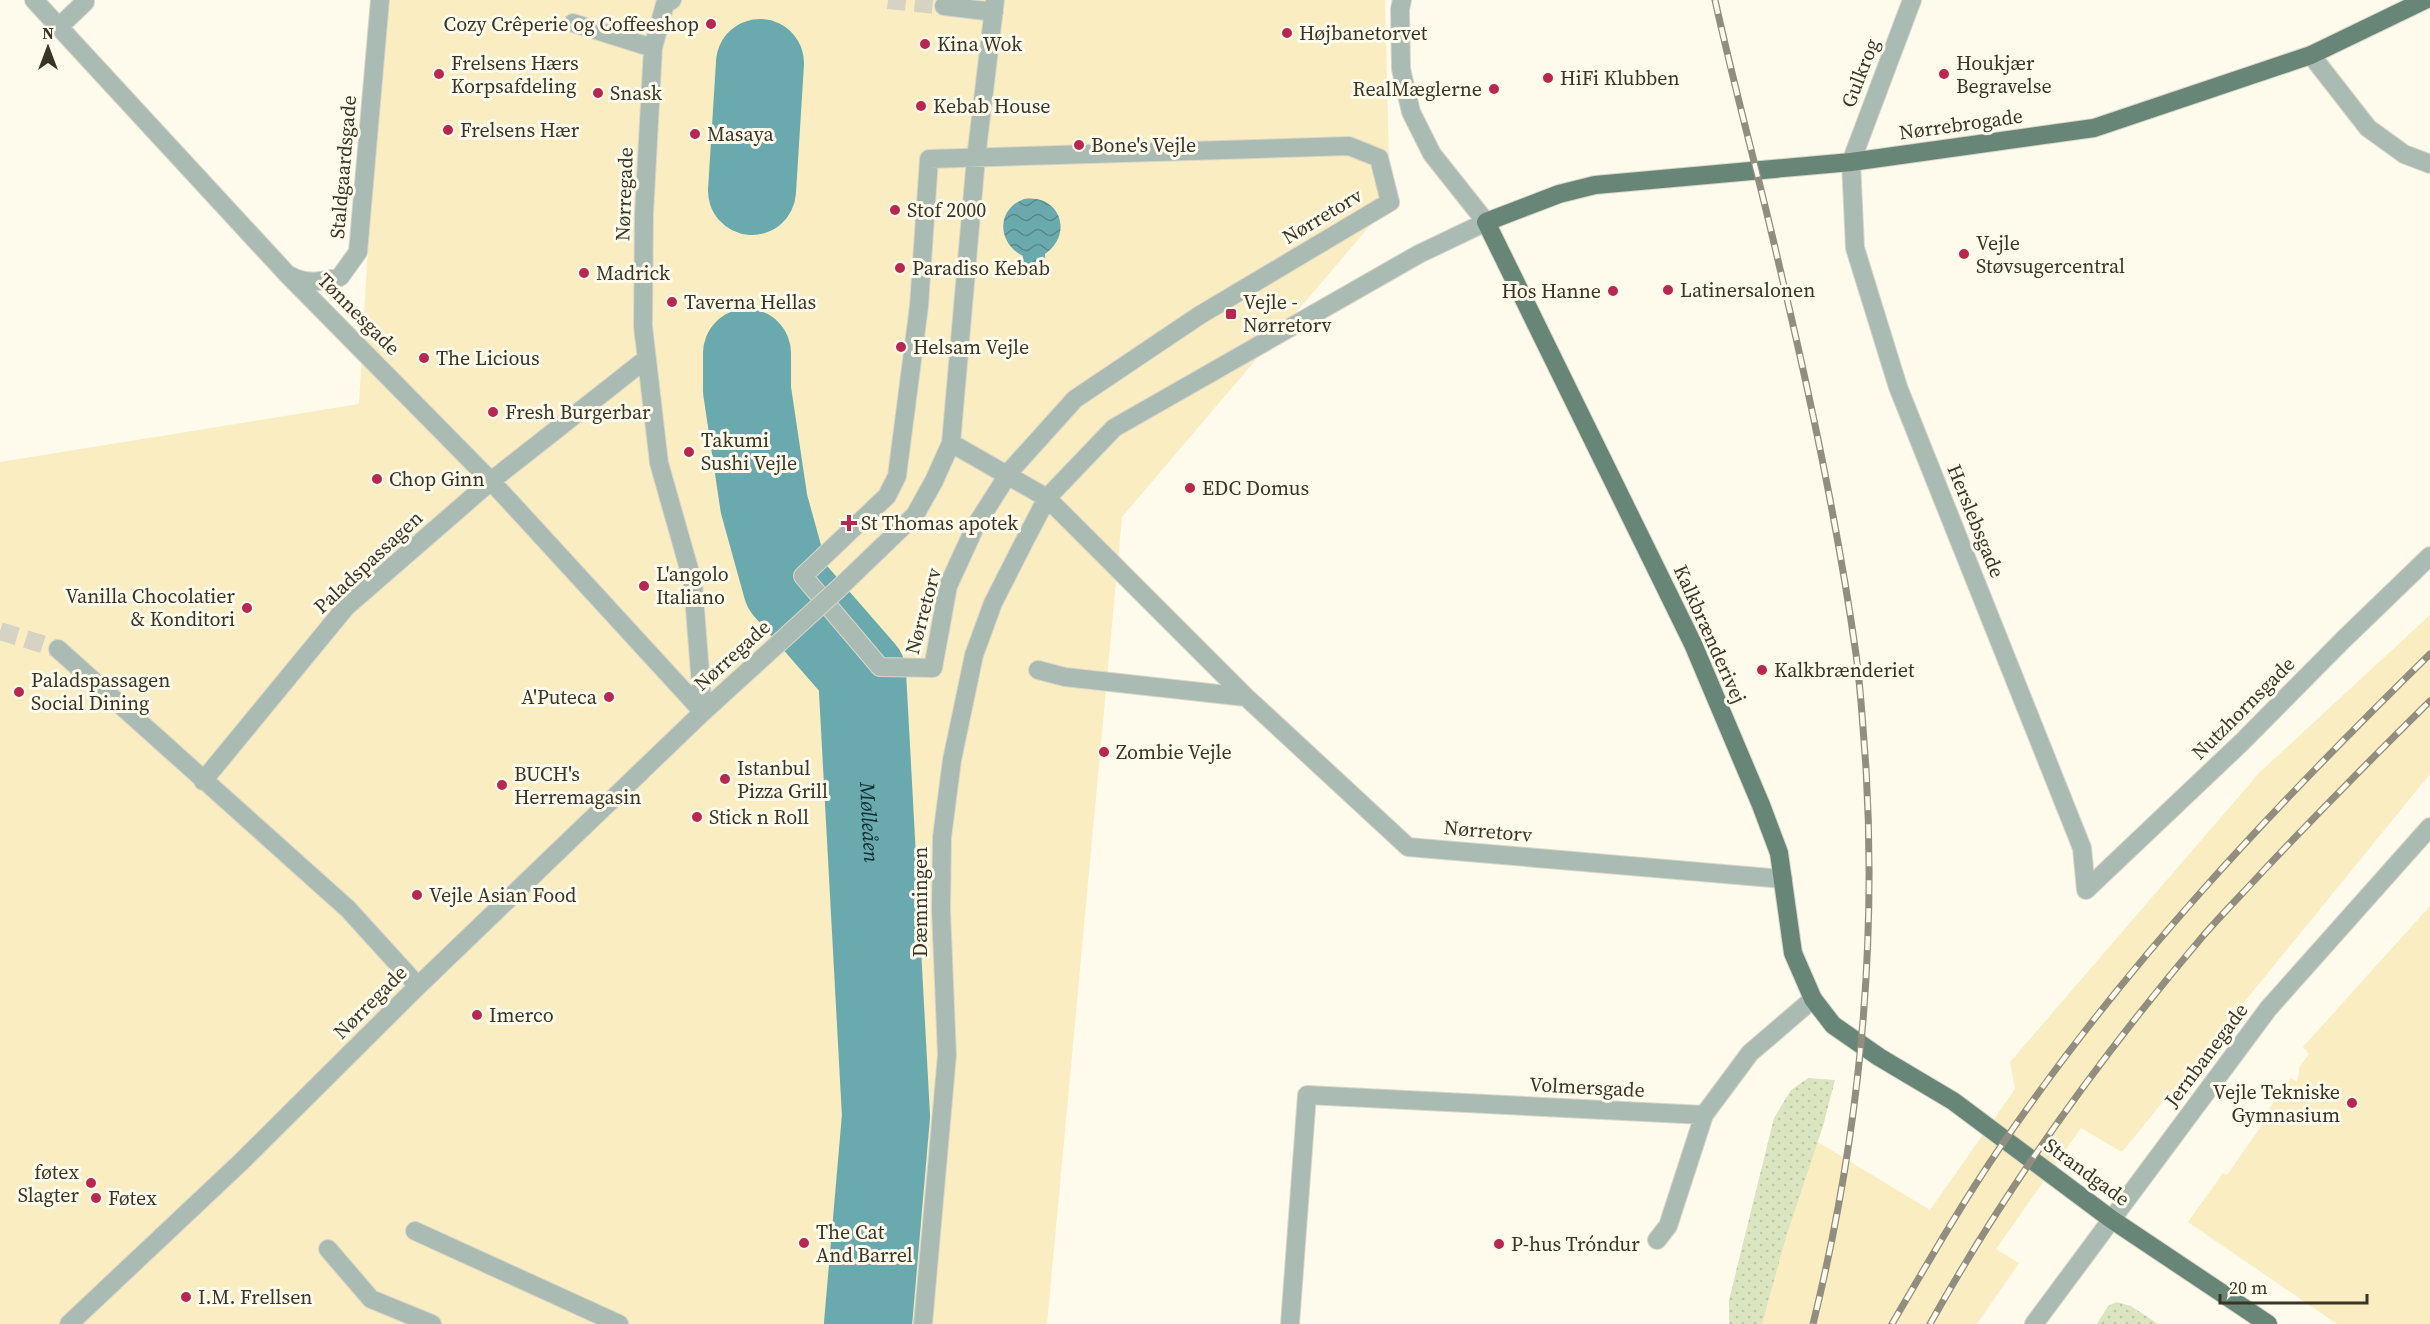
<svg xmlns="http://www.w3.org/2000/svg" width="2430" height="1324" font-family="'Source Serif 4',serif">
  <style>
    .built { fill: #faedc2 }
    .grass { fill: url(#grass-dots) }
    .water { fill: url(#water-waves) }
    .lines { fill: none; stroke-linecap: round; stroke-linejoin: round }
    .river { stroke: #6aa9ad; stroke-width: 88 }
    .minor-tunnel { stroke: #d6d2c4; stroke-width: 18; stroke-dasharray: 18 9; stroke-linecap: butt }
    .minor-casing { stroke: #dad6c8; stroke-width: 20 }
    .major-casing { stroke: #dad6c8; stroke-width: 20 }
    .minor { stroke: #aabbb3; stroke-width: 18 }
    .major { stroke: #678678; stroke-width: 18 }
    .rail-casing { stroke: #918d7f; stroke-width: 7 }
    .rail { stroke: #fefaec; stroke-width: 4.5; stroke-dasharray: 14; stroke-linecap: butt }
    .minor-bridge-casing { stroke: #dad6c8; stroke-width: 20; stroke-linecap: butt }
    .minor-bridge { stroke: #aabbb3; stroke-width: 18 }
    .poi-dot { fill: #b72750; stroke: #fefaec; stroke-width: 2 }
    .labels { text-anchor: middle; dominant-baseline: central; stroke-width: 6; stroke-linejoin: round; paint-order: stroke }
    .poi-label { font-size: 20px; fill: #383426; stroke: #fefaec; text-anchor: start }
    .street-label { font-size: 20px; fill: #383426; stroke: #fefaec }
    .water-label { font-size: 21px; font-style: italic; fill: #0e2e31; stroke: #fefaec }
  </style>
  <defs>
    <pattern id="grass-dots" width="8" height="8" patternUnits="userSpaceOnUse" patternTransform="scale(1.5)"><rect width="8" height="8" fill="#dbe6c1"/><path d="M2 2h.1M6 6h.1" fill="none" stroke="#bdc6a6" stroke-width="1.8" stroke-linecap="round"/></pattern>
    <pattern id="water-waves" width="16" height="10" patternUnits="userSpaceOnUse" patternTransform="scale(1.5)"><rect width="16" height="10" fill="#6aa9ad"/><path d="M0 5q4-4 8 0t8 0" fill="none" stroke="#588a8d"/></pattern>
  </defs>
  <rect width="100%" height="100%" fill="#fefaec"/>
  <!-- built -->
  <path class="built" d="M382,0H1385L1390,202L1122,517L1047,1324H0V462L359,404Z
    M2430,615V774L2122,1152L2081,1128L1996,1249L2019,1263L1977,1324H1747L1793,1127L1930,1210L2015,1089L2010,1062L2260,772Z
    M2430,906V1324H2337L2188,1222L2223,1173L2227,1175L2262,1125L2259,1123L2291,1078L2297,1082L2300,1066L2309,1054L2303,1047Z"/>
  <!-- grass -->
  <path class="grass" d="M1808,1078L1835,1080L1823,1126L1786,1237L1762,1324H1729V1300L1774,1118L1791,1090Z
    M2116,1302L2131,1306L2158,1324H2097L2108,1306Z"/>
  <!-- water -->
  <path class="water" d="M1024,199C1060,194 1074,234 1045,254V270C1033,285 1018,272 1023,256C998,244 995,210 1024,199Z"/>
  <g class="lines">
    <!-- river -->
    <g class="river">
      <path d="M752,191L760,63"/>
      <path id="s1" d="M747,353V390L764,504L787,587L862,673L886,1116L868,1324"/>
    </g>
    <!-- minor-tunnel -->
    <path class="minor-tunnel" d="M888,0L944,6
      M0,631L58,649"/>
    <!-- minor casing -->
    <g class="minor-casing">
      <path id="minor" d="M34,0L287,274L491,481L703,712
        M672,0L665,4L653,48L644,214L643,326L659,463L693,583L703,712
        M1912,0L1851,162L1855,248L1898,387L2082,848L2086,890
        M944,6L994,12
        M573,23L653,48
        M59,27L85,2
        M2311,55L2368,128L2404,154L2430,164
        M1349,146L1379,158L1390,202L1200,315L1075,399L1011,470L976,525L948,586L933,668L880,667L803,576L887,496L897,476L919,306L929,159Z
        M291,276C306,285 324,281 340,277L358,252L380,0
        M951,443L1047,498L1246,697L1408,847L1783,879
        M838,589L915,515L934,481L951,443L976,158L995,0
        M58,649L348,909L418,986
        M1038,670L1065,677L1246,697
        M203,781L346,607L491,481L646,359
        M2086,890L2242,742L2343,640L2430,556
        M415,1231L619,1324
        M1657,1240L1668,1226L1704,1115
        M328,1249L371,1299L432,1324
        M69,1324L241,1162L418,986L703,712L792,631
        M923,1324L947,1055L941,910L942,837L952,760L974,655L993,603L1024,542L1047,498L1114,428L1419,254L1486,222L1432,154L1411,112L1401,69L1400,9L1402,0
        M1290,1324L1307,1095L1704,1115L1750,1053L1813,999
        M2034,1324L2268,1009L2430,827"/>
    </g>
    <!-- major casing -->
    <g class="major-casing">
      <path id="major" d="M2268,1324L2111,1219L1953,1101L1879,1057L1833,1025L1813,999L1793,953L1779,853L1761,805L1693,644L1486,222L1559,194L1595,185L1851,162L2094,128L2311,55L2425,0"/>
    </g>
    <!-- minor -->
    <use href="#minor" class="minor"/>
    <!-- major -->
    <use href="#major" class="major"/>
    <!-- rail casing -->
    <g class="rail-casing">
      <path id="rail" d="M1715,0C1734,86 1757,170 1777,256C1808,387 1837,520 1856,654C1861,691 1863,730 1866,768C1877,955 1858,1142 1813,1324
        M1892,1324C1927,1264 1962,1203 2001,1146C2124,965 2274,807 2430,654
        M1930,1324C2007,1186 2101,1056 2203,936C2223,913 2245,891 2265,869C2319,812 2374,756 2430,701"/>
    </g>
    <!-- rail -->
    <use href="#rail" class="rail"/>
    <!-- minor-bridge casing -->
    <g class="minor-bridge-casing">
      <path id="minor-bridge" d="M792,631L838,589"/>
    </g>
    <!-- minor-bridge -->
    <use href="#minor-bridge" class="minor-bridge"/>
  </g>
  <!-- markers -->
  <g class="poi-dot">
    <circle cx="711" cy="24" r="6"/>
    <circle cx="1287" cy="33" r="6"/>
    <circle cx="925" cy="44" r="6"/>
    <circle cx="439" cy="74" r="6"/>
    <circle cx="1944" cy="74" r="6"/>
    <circle cx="1548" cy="78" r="6"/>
    <circle cx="1494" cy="89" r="6"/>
    <circle cx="598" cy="93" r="6"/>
    <circle cx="921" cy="106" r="6"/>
    <circle cx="448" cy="130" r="6"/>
    <circle cx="695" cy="134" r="6"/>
    <circle cx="1079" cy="145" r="6"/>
    <circle cx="895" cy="210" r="6"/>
    <circle cx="1964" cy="254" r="6"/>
    <circle cx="900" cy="268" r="6"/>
    <circle cx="584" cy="273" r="6"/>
    <circle cx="1668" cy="290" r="6"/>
    <circle cx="1613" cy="291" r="6"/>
    <circle cx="672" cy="302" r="6"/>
    <rect x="1225" y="308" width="12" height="12" rx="3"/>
    <circle cx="901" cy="347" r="6"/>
    <circle cx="424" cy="358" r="6"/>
    <circle cx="493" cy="412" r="6"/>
    <circle cx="689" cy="452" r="6"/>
    <circle cx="377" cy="479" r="6"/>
    <circle cx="1190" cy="488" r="6"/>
    <path d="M846 514h6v6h6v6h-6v6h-6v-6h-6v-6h6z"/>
    <circle cx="644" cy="586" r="6"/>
    <circle cx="247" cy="608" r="6"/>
    <circle cx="1762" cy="670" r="6"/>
    <circle cx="19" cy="692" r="6"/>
    <circle cx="609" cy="697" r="6"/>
    <circle cx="1104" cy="752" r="6"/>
    <circle cx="725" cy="779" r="6"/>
    <circle cx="502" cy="785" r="6"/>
    <circle cx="697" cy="817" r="6"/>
    <circle cx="417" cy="895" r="6"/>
    <circle cx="477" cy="1015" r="6"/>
    <circle cx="2352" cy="1103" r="6"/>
    <circle cx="91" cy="1183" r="6"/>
    <circle cx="96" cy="1198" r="6"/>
    <circle cx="804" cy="1243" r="6"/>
    <circle cx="1499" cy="1244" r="6"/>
    <circle cx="186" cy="1297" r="6"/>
  </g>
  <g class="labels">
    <!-- poi labels -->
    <g class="poi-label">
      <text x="699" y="24" text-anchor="end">Cozy Crêperie og Coffeeshop</text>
      <text x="1299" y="33">Højbanetorvet</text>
      <text x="937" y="44">Kina Wok</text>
      <text x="451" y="63">Frelsens Hærs<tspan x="451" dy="23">Korpsafdeling</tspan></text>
      <text x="1956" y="63">Houkjær<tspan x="1956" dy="23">Begravelse</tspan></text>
      <text x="1560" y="78">HiFi Klubben</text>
      <text x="1482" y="89" text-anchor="end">RealMæglerne</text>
      <text x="610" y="93">Snask</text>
      <text x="933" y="106">Kebab House</text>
      <text x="460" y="130">Frelsens Hær</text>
      <text x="707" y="134">Masaya</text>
      <text x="1091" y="145">Bone's Vejle</text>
      <text x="907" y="210">Stof 2000</text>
      <text x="1976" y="243">Vejle<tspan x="1976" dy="23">Støvsugercentral</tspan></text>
      <text x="912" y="268">Paradiso Kebab</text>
      <text x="596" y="273">Madrick</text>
      <text x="1680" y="290">Latinersalonen</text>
      <text x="1601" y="291" text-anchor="end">Hos Hanne</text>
      <text x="684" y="302">Taverna Hellas</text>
      <text x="1243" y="302">Vejle -<tspan x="1243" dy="23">Nørretorv</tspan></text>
      <text x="913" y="347">Helsam Vejle</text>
      <text x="436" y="358">The Licious</text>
      <text x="505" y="412">Fresh Burgerbar</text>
      <text x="701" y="440">Takumi<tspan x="701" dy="23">Sushi Vejle</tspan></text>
      <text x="389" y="479">Chop Ginn</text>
      <text x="1202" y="488">EDC Domus</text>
      <text x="861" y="523">St Thomas apotek</text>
      <text x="656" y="574">L'angolo<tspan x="656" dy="23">Italiano</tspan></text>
      <text x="235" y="596" text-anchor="end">Vanilla Chocolatier<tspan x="235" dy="23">&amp; Konditori</tspan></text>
      <text x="1774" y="670">Kalkbrænderiet</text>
      <text x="31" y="680">Paladspassagen<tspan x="31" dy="23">Social Dining</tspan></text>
      <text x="597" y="697" text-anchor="end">A'Puteca</text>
      <text x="1116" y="752">Zombie Vejle</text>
      <text x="737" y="768">Istanbul<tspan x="737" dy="23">Pizza Grill</tspan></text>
      <text x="514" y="774">BUCH's<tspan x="514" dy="23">Herremagasin</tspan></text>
      <text x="709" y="817">Stick n Roll</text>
      <text x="429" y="895">Vejle Asian Food</text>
      <text x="489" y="1015">Imerco</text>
      <text x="2340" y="1092" text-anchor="end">Vejle Tekniske<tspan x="2340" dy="23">Gymnasium</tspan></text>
      <text x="79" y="1172" text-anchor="end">føtex<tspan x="79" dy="23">Slagter</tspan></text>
      <text x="108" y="1198">Føtex</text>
      <text x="816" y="1232">The Cat<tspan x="816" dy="23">And Barrel</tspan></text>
      <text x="1511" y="1244">P-hus Tróndur</text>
      <text x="198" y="1297">I.M. Frellsen</text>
    </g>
    <!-- street labels -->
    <g class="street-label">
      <text transform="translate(1860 73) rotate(-69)">Gulkrog</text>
      <text transform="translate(1961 124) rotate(-8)">Nørrebrogade</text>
      <text transform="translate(343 167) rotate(-85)">Staldgaardsgade</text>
      <text transform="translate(624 194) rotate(-88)">Nørregade</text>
      <text transform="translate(1322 216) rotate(-31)">Nørretorv</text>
      <text transform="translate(359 314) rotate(45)">Tønnesgade</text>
      <text transform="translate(1976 521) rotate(68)">Herslebsgade</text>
      <text transform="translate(368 562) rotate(-43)">Paladspassagen</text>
      <text transform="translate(923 611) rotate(-75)">Nørretorv</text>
      <text transform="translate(1710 634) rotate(66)">Kalkbrænderivej</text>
      <text transform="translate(732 655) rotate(-42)">Nørregade</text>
      <text transform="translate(2243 708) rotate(-45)">Nutzhornsgade</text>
      <text transform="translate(1488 831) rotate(5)">Nørretorv</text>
      <text transform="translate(920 902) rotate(-90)">Dæmningen</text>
      <text transform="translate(370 1002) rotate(-45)">Nørregade</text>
      <text transform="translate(2206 1055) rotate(-53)">Jernbanegade</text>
      <text transform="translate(1587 1087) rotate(3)">Volmersgade</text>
      <text transform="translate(2087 1172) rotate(36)">Strandgade</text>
    </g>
    <!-- water labels -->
    <g class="water-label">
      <text stroke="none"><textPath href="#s1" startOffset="502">Mølleåen</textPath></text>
    </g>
  </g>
  <!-- north arrow -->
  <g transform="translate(48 48)" stroke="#fefaec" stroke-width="4.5" paint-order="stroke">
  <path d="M0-4.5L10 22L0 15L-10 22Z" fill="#383426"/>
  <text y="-9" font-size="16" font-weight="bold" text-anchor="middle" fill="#383426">N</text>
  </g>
  <!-- scale -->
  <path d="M2220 1294v9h147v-9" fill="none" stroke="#383426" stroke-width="3"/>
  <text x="2229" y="1294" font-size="18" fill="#383426" stroke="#fefaec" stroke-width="4.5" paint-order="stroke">20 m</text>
</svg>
